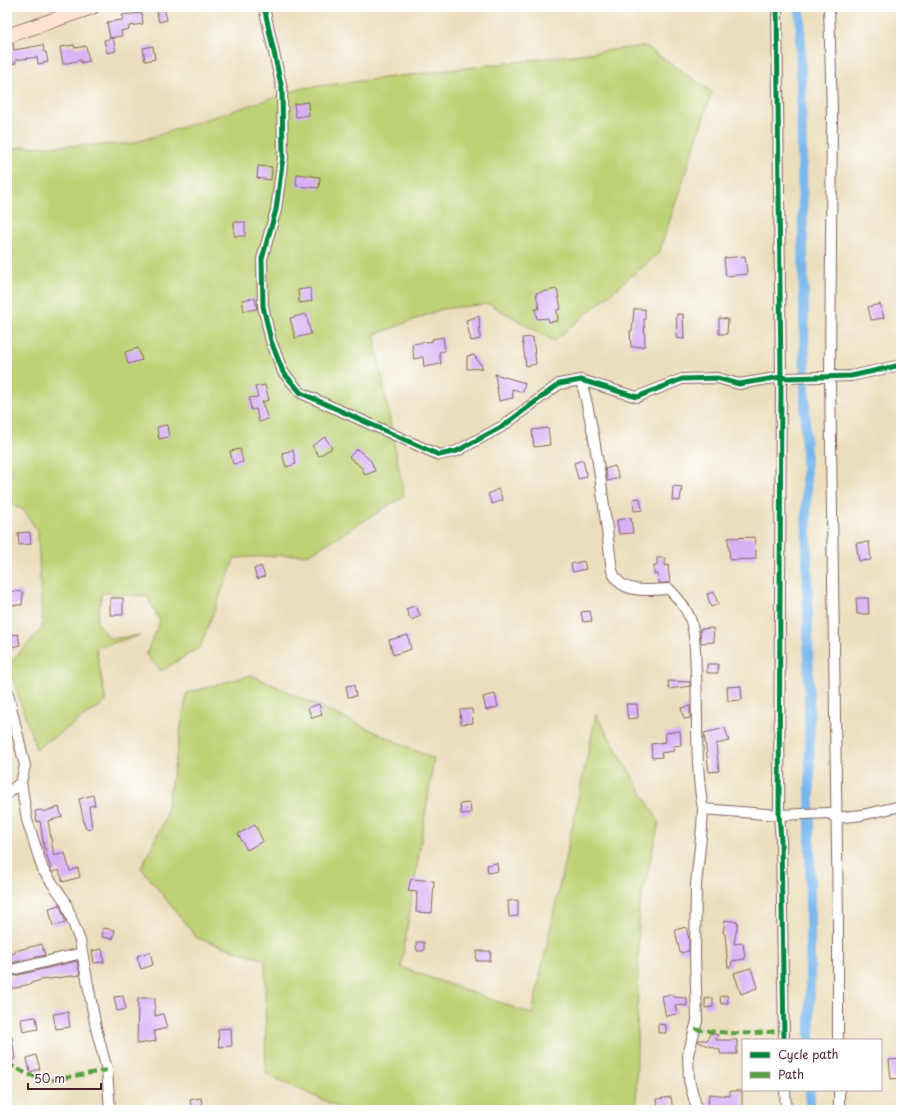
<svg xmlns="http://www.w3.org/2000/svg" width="908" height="1117" font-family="'Playpen Sans',sans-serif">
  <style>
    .green { fill: #bdd275; stroke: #847850 }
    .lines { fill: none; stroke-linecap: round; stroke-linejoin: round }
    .canal { stroke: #78b7ec; stroke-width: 10 }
    .building { fill: #d8b0f6 }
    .street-casing { stroke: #82625e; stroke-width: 12 }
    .secondary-casing { stroke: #82625e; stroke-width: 16 }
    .street { stroke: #fff; stroke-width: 10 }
    .secondary { stroke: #fee3d2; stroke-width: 14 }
    .quiet { stroke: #56a243; stroke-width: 4; stroke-dasharray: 8 4; stroke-linecap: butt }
    .cycleway-casing { stroke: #fff; stroke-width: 8 }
    .cycleway { stroke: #00873e; stroke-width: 5 }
  </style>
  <rect width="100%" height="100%" fill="#fff"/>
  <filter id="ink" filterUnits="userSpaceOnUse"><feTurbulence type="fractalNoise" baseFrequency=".025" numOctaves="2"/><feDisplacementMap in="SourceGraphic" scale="8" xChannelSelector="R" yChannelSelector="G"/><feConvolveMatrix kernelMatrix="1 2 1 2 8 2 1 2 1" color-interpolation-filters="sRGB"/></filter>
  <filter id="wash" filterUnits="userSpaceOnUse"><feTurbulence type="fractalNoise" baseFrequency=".012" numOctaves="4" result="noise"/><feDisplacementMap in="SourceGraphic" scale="16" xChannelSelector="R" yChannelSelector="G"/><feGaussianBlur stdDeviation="0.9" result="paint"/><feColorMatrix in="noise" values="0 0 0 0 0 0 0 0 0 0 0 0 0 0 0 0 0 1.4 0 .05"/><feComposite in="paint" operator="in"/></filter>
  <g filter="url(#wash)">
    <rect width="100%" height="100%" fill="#ebdebc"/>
    <!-- green -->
    <path class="green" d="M645,46L712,92L659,253L554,341L489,304L442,309L374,335L404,496L310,554L235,558L200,647L161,671L146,655L160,621L147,596L102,593L97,621L110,639L141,635L96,648L106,702L36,749L8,665L42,628L38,532L24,510L7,503V482L14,473L7,469V151L20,147L130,144L303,88Z
      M251,675L434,759L401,967L532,1014L596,715L659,822L639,910L636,1110H345L266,1074L265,960L197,938L141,868L165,819L187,693Z"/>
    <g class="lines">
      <!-- canal -->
      <path class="canal" d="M800,7L810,780V1040
        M810,1110V1090"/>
    </g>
    <g id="blocks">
      <!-- building -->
      <path class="building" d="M156,7H164L167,20L159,22Z
        M142,13L143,24L129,26V29L121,31L122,36L110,38L107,22L123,20L122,15Z
        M113,38L116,51L107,53L104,40Z
        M13,43L14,50L43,45L44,52H46L48,62L38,64L37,57L15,60L16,63L7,65V44Z
        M74,45L75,48L86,46L89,61L81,63V60L63,64L60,47Z
        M153,46L155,59L145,61L143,48Z
        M308,102L309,115L296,117L294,104Z
        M258,166L272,167L271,180L257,178Z
        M297,174L320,177L319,188L296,186Z
        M234,222H245V236H234Z
        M745,256L747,274L726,276L724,258Z
        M310,288L312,301L299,303L298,290Z
        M557,289L561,309L557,310L558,321L549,322L548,318L537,319L535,309H539L536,293Z
        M255,298L257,309L244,311L242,300Z
        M880,304L884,318L871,320L868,307Z
        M634,309H645V319H644L645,346L631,347L630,331H632Z
        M306,314L311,334L295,338L290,318Z
        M677,314H683L684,339L676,338Z
        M479,316L480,339L471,341L466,320Z
        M719,318L728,319L727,334H719Z
        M443,337L445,351L439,352L441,364L424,367L423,357L414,359L412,344L433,341L432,339Z
        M533,337L536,364L526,366L522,338Z
        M138,348L142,360L128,364L125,352Z
        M474,355L483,368L467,369V356Z
        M495,374L525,383L523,392L512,389L513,398L499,401Z
        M265,385L269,400L262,402L268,419L259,422L256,409L251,410L249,398L258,397L255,387Z
        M167,425L169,437L159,439L157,427Z
        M548,428L550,445L534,447L532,430Z
        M325,437L332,448L319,456L312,446Z
        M240,449L243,462L233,464L230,451Z
        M357,449L371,461L375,471L365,475L362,468L349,457Z
        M293,450L296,464L286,467L282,453Z
        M583,460L587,477L578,479L574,463Z
        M615,466L619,478L608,481L605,469Z
        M673,486L682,487L680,501L672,500Z
        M498,489L503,500L492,504L488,494Z
        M640,498L642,510L634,511L633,499Z
        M631,518L633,533L619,534L617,520Z
        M30,532L31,544L19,545L18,533Z
        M755,537L756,559L730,560L728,538Z
        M869,542L871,560L859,561L856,543Z
        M657,558H665V566L668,565L670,583H659L658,574H654V566H657Z
        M584,561L586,569L573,572L571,564Z
        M261,566L265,576L257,579L254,569Z
        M10,591L23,592L22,605H9Z
        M714,592L718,604L711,607L707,594Z
        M110,598H123V615H110Z
        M856,598H868L869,614H857Z
        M416,605L420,616L411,620L406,609Z
        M590,611L592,621L583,622L581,612Z
        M713,628L714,642L701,643L700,629Z
        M18,634L20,645L9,648L7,636Z
        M408,635L411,649L393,655L389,640Z
        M707,664H718V673H707Z
        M668,681L690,682V686L669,689Z
        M354,685L356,696L348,697L346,686Z
        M741,686L742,700L728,701L727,687Z
        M495,694L498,707L486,710L483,697Z
        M319,704L322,715L312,718L308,708Z
        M626,704H637L638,718L628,719Z
        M690,706V718L684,719L681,708Z
        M472,709L473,723L461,724L460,710Z
        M725,728L729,741L716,744L719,771L709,772L704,733Z
        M680,731L681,745L673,746L674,751L661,753L662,757L652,758L651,744L666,742L665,733Z
        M93,795L95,805L89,806L92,828L86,829L85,825H84L83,817L79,799Z
        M470,803L471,813L461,814L460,804Z
        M59,807L62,817L48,821L54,856L65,853L70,871L78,868L80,877L63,882L59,870L52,872L51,870L45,848H44L40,821L37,822L35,811L42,810L43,812Z
        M255,825L263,841L247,850L238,834Z
        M497,863L498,871L488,873L487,865Z
        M411,879L434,881L432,913L416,912L417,892L408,891Z
        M518,900V916L509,917L508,901Z
        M60,905L66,923L53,926L49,908Z
        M725,920L738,922L734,944L743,943L745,959L732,961L731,967H728L725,934L723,933Z
        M686,927L689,939V951L680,953L675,930Z
        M103,928L115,930L113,939L102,937Z
        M416,942H424V951H417Z
        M42,944L45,955L7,964V955L15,953V951Z
        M102,949L104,962L94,963L92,951Z
        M477,951H491L490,961H476Z
        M150,952L153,965L141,969L137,956Z
        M77,961L80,975L41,980L31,983V984L21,986V987L7,989V980H10V977Z
        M751,968L757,988L741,994L734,973Z
        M672,994L673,997L687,998V1006L675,1005L677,1014L666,1016L662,996Z
        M727,995L728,1003L721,1004L720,997Z
        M123,996L126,1009L117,1011L114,997Z
        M138,998H155V1016L163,1014L167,1028L154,1031L156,1041L137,1044Z
        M713,998V1007L705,1008V999Z
        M68,1012L70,1027L56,1029L53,1014Z
        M36,1017L38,1029L23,1032L21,1019Z
        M658,1024L666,1025V1033H658Z
        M231,1028L232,1046L219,1047L218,1029Z
        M710,1033L718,1035L716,1040H737V1054H720V1050L698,1042L699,1040H708Z
        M7,1037H12L15,1059L7,1060Z
        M36,1055L40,1069L30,1072L27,1058Z
        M901,1059V1078L891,1079L889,1060Z
        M730,1091H742V1110H730V1107L708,1106L709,1094L730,1096Z
        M671,1097L673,1110H658L657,1099Z
        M201,1098L203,1110H192L190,1100Z"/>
    </g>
  </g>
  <g filter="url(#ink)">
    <use href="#blocks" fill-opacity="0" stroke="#82625e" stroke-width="1"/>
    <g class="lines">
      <!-- street casing -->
      <g class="street-casing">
        <path id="street" d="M264,7L282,89L283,157L276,210L262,259L263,306L271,341L283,372L301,393L439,455L457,451L503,426L559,384L581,380L637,397L682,379L717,378L739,384L781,377L787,378L851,376L901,365
          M777,7L781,377L779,815L781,840L784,1040
          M829,7L832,113L830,376L838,918V1040
          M581,380C598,443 604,508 612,571C614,575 616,579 619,582C631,593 654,590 669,589C679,599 689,611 692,625C696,640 695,658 696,674C698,719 695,765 703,809L779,815L829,813L836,818L862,815L901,806
          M7,690L25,766L21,782L27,820L43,870L65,901L80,941L96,1028L107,1070L110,1110
          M7,794L21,782
          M7,971L82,953
          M785,1090L786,1110
          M839,1090V1110
          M697,1110L689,1080L688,1055L697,1021L695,955L696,884L702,828L703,809"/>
      </g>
      <!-- secondary casing -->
      <g class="secondary-casing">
        <path id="secondary" d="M7,36L92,7"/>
      </g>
      <!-- street -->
      <use href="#street" class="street"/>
      <!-- secondary -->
      <use href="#secondary" class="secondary"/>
      <!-- quiet -->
      <path class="quiet" d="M695,1029C726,1034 752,1035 783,1030
        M7,1065L14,1067L27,1074L48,1081L107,1070"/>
      <!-- cycleway casing -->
      <g class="cycleway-casing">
        <path id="cycleway" d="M264,7L282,89L283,157L276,210L262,259L263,306L271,341L283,372L301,393L439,455L457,451L503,426L559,384L581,380L637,397L682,379L717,378L739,384L781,377L787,378L851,376L901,365
          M777,7L781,377L779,815L781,840L784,1040"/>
      </g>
      <!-- cycleway -->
      <use href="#cycleway" class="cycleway"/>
    </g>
  </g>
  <!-- margin -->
  <rect width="908" height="1117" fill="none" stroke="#fff" stroke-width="24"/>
  <!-- legend -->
  <rect x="742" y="1039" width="140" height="52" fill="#ffffff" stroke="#b7a5aa"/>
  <rect x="750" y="1052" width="20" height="6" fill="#00873e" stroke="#b7a5aa"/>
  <text x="778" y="1059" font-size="12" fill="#4a1f2b">Cycle path</text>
  <rect x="750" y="1072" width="20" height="6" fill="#56a243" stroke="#b7a5aa"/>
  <text x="778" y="1079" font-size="12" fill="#4a1f2b">Path</text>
  <!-- scale -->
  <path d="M28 1083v6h73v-6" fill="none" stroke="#4a1f2b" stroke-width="2"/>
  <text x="34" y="1083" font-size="12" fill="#4a1f2b" stroke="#ffffff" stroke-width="3" paint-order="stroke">50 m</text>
</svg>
